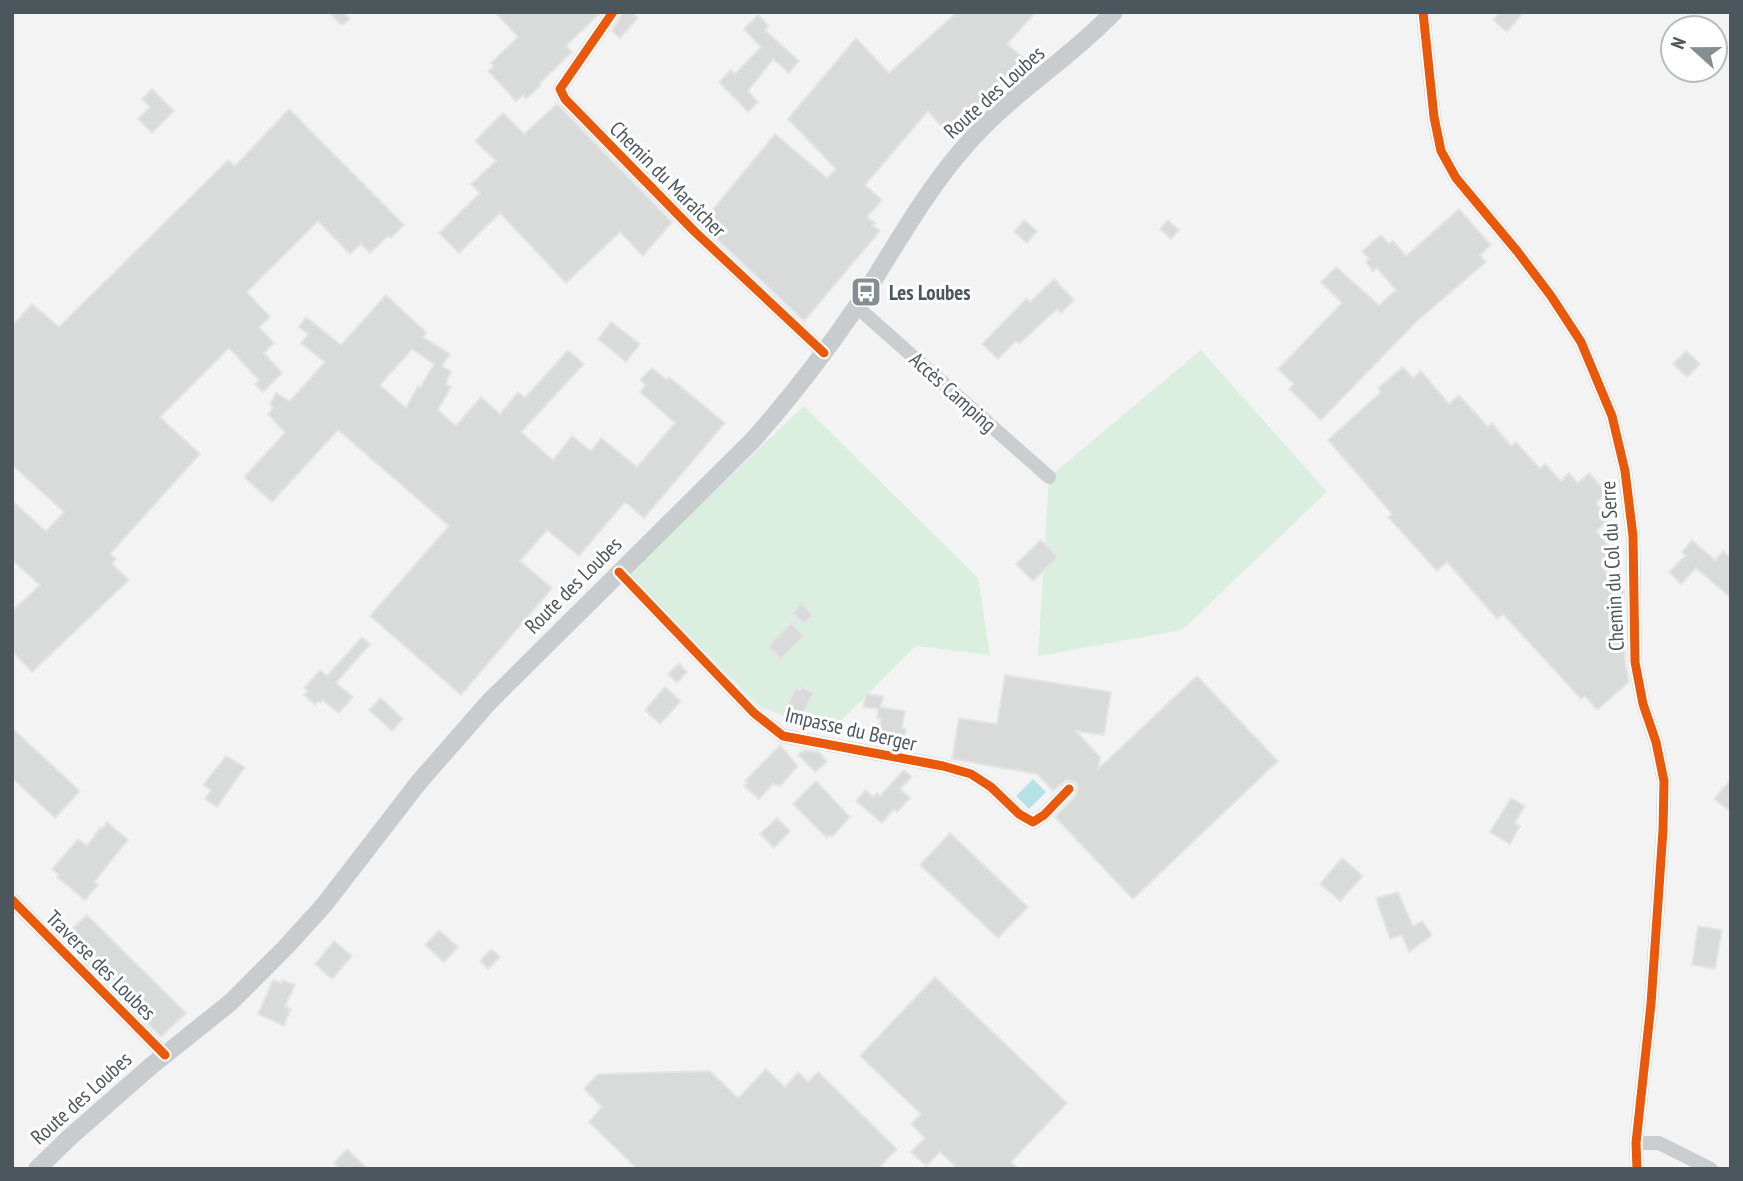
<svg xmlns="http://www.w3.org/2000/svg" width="1743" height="1181" font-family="'PT Sans Narrow',sans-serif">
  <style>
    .green { fill: #dbefe1 }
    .water { fill: #b5e1e7 }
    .building { fill: #d9dbdb; stroke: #e5e5e5; stroke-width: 2; fill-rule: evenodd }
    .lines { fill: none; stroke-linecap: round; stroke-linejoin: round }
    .minor { stroke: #cbcecf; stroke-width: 14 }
    .major { stroke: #c9ccce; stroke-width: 18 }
    .cycleway-casing { stroke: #fff; stroke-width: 13 }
    .cycleway { stroke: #e8590c; stroke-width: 9 }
    .labels { text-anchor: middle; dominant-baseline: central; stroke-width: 6; stroke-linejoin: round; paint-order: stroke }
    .street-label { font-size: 21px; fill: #4c575d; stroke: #fff }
    .poi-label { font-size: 21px; font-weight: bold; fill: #4c575d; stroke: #fff; text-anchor: start }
  </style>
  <rect width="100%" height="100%" fill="#f3f3f3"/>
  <!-- green -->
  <path class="green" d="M1201,350L1327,492L1182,630L1038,656L1049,477Z
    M804,406L978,578L990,655L916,646L830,732L760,707L628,573Z"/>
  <!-- water -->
  <path class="water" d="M1033,779L1046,792L1029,809L1016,796Z"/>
  <!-- building -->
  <path class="building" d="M329,12H344L350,19L344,24H340Z
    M495,12H601L566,46L572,52L540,83L541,85L526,99L523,95L516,101L488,71L494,66L491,63L518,37Z
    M623,12H632L638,18L620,38L612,31Z
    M957,12H1036L1007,44L1025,59L1018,66L1020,69L947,133L928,111L865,185L882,200L867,217L875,223L872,225L880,231L804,321L701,224L775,134L827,178L836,169L788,119L856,38L889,73Z
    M1501,12H1524L1507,32L1493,20Z
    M758,15L769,26L765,30L799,61L789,73L773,59L748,91L758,102L748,112L719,82L731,70L735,74L761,47L744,29Z
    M152,89L174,111L152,133L138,119L150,107L142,99Z
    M557,104L672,222L643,256L620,232L566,283L500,213L459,253L439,233L480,193L471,184L496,161L475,141L503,113L524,134Z
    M289,109L404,225L391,238L388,236L370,253L361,244L350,254L318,221L247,292L270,317L259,327L274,343L264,353L282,373L263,392L255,384L259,380L229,348L160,417L200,454L110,554L116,558L112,564L129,580L32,672L12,651V611L40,585L12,560V501L46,531L64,512L12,465V326L32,304L59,327L228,160L235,166Z
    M1459,209L1491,245L1480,255L1486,262L1416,322L1321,420L1289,389L1294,384L1278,369L1342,303L1321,282L1336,267L1379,305L1396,290L1377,268L1373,271L1366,262L1369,259L1362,251L1381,235L1389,244L1393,241L1406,256Z
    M1024,220L1037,231L1027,243L1014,232Z
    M1168,220L1179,230L1171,239L1160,229Z
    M1054,279L1074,300L1061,313L1057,309L1019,344L1016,341L998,359L982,344L1027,298L1030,302Z
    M386,295L427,333L423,337L450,354L442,366L451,371L446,384L451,387L438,410L456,426L481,397L500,414L518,392L525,398L568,350L584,364L521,432L553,460L572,436L591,451L601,438L637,467L675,423L640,392L646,385L640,380L652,368L667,380L669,377L725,423L644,518L625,502L579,556L547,530L520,561L552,588L461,695L370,616L449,526L338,430L272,502L244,477L285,433L268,414L273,408L270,404L276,393L290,401L325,362L301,343L308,334L299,327L306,317L341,345ZM412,349L434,364L420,388L418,386L406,408L380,385Z
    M611,322L640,344L626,362L598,339Z
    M1686,351L1700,364L1687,377L1673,364Z
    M1403,367L1413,378L1421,371L1449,404L1459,395L1488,427L1492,423L1511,446L1516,442L1540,469L1545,464L1561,481L1569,473L1578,483L1589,473L1607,493L1596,503L1610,519L1596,531L1615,553L1601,566L1624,590L1625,662L1629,682L1597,710L1585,696L1581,699L1503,614L1497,619L1447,562L1437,571L1388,517L1392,514L1328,440L1381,392L1378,388Z
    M1041,540L1058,557L1033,581L1016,564Z
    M1692,540L1715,560L1723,551L1731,558V598L1696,568L1681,584L1669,572L1686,555L1682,552Z
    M801,603L813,615L804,624L792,613Z
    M791,623L804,636L781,659L768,646Z
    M362,637L370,644L336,683L353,697L339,713L322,700L321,703L318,701L315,705L304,695L308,691L304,688L320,670L327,676Z
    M679,663L687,672L677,683L668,674Z
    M1005,675L1111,692L1104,735L1076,731L1100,757L1098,769L1197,676L1278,761L1133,899L1055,817L1076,795L1078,787L1075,782L1066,780L1053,791L1037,774L952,759L959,718L997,724Z
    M665,687L681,701L660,724L645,710Z
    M801,687L814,693L799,720L783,713L795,688L800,690Z
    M866,694L883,696L881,707L905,711L902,728L906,729L903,747L881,744L882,737L878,736L881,718H877L878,709L863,707Z
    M381,698L403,719L392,731L369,710Z
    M12,728L80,791L55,818L12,778Z
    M780,745L798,766L780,786L773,784L759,799L744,786L747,783L745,781Z
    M804,750L819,752L827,762L815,772L798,755Z
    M226,756L245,767L217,807L205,799L211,790L203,785Z
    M904,770L912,777L900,789L910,798L897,812L894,809L882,823L856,801L866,790L873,797L877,793L880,796Z
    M1731,779V812L1714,799Z
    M816,781L850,817L832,837L829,835L827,838L793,804Z
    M1511,798L1525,806L1515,823L1520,826L1510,844L1490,832Z
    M777,818L790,831L774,848L760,834Z
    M107,822L128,840L94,882L98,885L85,900L57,877L59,875L52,869L78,839L87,846L100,828L102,829Z
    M950,833L1028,907L998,938L920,865Z
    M1342,858L1363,876L1340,901L1320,884Z
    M1398,892L1413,926L1422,921L1432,935L1409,952L1402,935L1390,939L1376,898Z
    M87,915L186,1013L161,1037L66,941L76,931L73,928Z
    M1698,926L1722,930L1715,969L1692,965Z
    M439,930L458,947L444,962L425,945Z
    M334,941L352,956L332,979L315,964Z
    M491,949L500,957L488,969L480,961Z
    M935,977L1067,1103L1011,1162L1018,1169H958L940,1152L926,1166L911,1152L925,1138L911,1124L921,1114L860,1056Z
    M273,980L281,983L282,980L295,985L285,1006L291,1009L284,1026L258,1014Z
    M766,1069L785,1087L798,1072L808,1082L818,1072L897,1149L878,1169H637L589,1122L602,1107L584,1089L598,1074L710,1071L738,1098Z
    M347,1149L368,1169H340L334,1163Z"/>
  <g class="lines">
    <!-- minor -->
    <path class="minor" d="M613,12L560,89L565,99L694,231L824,353
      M1423,12L1434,117L1441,151L1456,178L1517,251L1551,296L1581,342L1612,416L1625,471L1633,536L1635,662L1643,704L1656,742L1664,781L1663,830L1651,1004L1636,1143L1637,1169
      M856,306L1049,477
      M619,572L754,713L783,736L943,766L971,774L991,787L1019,814L1033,822L1044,815L1069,789
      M12,900L165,1055
      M1636,1143H1659L1711,1169"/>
    <!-- major -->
    <path class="major" d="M37,1169L70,1137L151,1066L231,1002L285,948L324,905L419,782L489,702L753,440C791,397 825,353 857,306C893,251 924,192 968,143C1011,94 1069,59 1114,12"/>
    <!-- cycleway casing -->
    <g class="cycleway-casing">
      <path id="cycleway" d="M613,12L560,89L565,99L694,231L824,353
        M1423,12L1434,117L1441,151L1456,178L1517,251L1551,296L1581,342L1612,416L1625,471L1633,536L1635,662L1643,704L1656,742L1664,781L1663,830L1651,1004L1636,1143L1637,1169
        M619,572L754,713L783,736L943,766L971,774L991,787L1019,814L1033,822L1044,815L1069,789
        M12,900L165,1055"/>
    </g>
    <!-- cycleway -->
    <use href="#cycleway" class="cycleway"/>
  </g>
  <!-- icons -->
  <defs>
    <g id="bus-square" transform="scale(1.575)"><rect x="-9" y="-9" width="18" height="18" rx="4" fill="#868e92" stroke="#fff"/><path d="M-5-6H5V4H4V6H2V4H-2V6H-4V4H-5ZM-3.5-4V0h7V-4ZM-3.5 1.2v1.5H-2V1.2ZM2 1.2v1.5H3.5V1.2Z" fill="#fff"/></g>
  </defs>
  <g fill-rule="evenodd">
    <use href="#bus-square" x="866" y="292"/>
  </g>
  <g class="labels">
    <!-- street labels -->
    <g class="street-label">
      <text transform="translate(994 92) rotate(-42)">Route des Loubes</text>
      <text transform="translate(668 179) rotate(45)">Chemin du Maraîcher</text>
      <text transform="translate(953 392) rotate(42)">Accès Camping</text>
      <text transform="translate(1612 566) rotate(-93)">Chemin du Col du Serre</text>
      <text transform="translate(573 585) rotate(-45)">Route des Loubes</text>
      <text transform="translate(851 729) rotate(13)">Impasse du Berger</text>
      <text transform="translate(101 965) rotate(45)">Traverse des Loubes</text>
      <text transform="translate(81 1098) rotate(-42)">Route des Loubes</text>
    </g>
    <!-- poi labels -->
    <g class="poi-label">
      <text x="889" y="292">Les Loubes</text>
    </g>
  </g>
  <!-- border -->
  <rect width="1743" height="1181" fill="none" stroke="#4c575d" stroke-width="28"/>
  <!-- north arrow -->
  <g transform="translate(1694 49) rotate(291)"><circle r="33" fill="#ffffff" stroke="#b7bcbe" stroke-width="2"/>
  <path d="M0-5L12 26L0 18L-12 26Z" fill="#868e92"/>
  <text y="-10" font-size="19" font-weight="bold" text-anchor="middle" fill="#4c575d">N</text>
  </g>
</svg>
